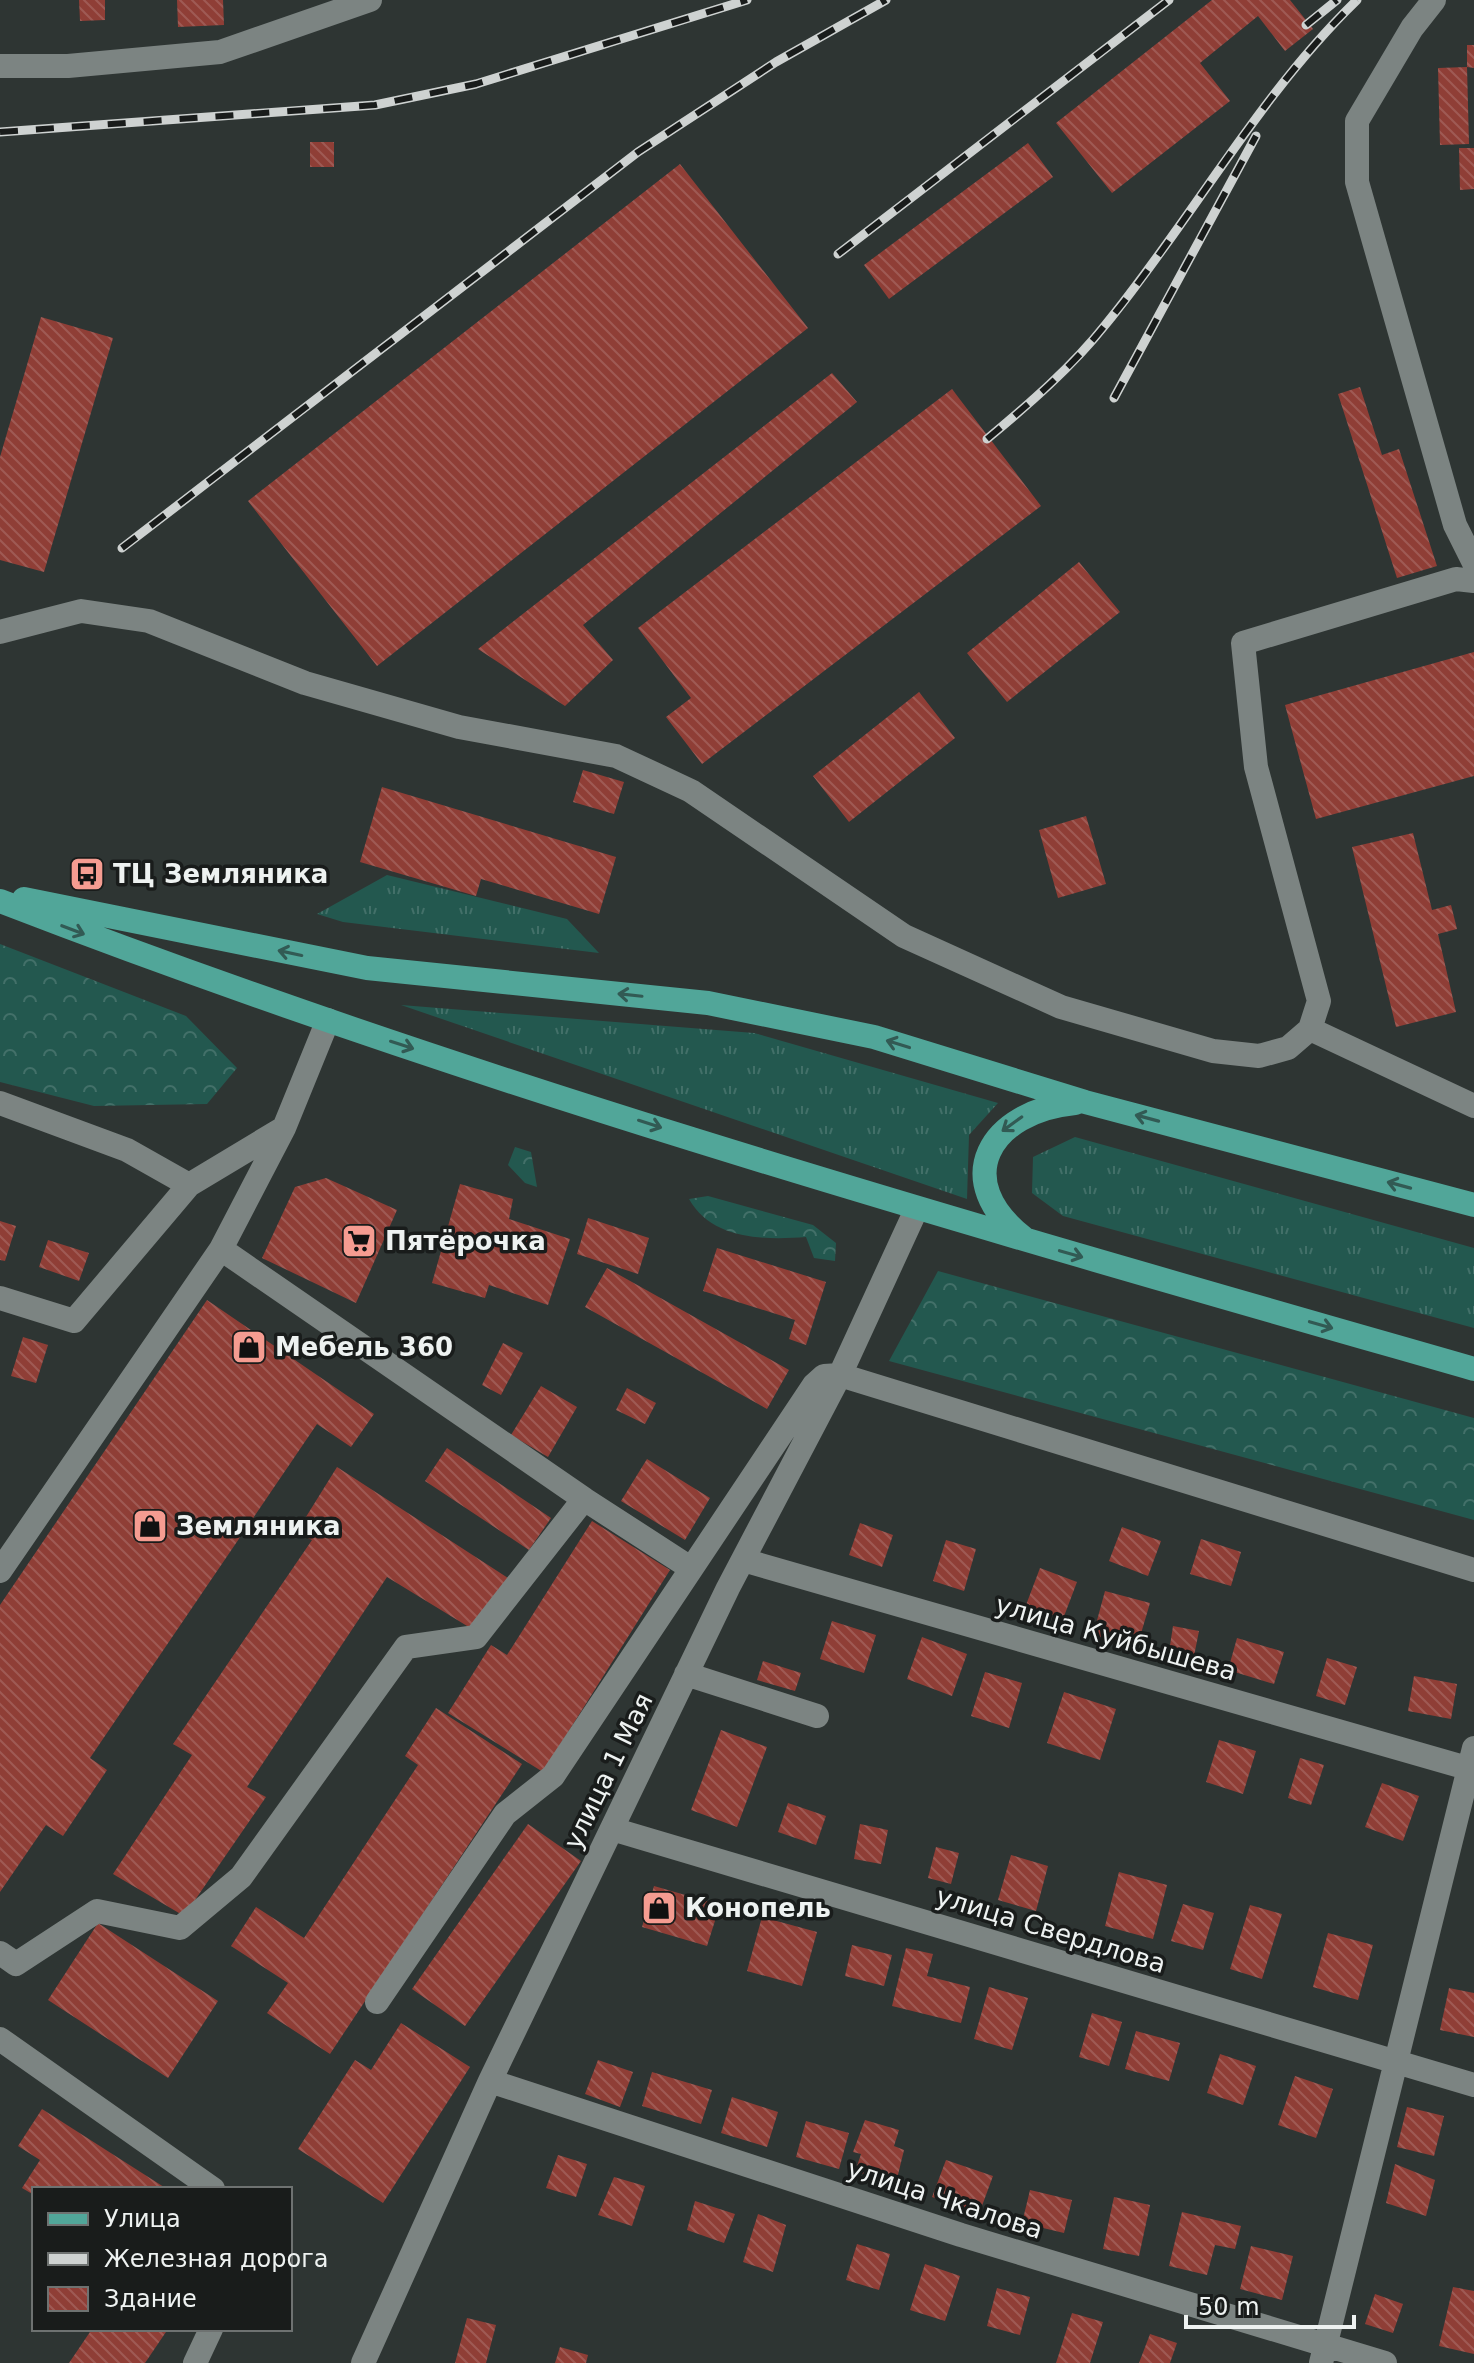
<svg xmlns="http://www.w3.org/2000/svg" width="1474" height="2363" font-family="'DejaVu Sans',sans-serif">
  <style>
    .grass { fill: url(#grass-tufts) }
    .forest { fill: url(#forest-crowns) }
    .building { fill: url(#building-back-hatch) }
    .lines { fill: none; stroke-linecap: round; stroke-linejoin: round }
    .minor { stroke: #7c8482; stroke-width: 24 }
    .major { stroke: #51a699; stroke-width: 24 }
    .rail-casing { stroke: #ced2d1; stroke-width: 9 }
    .rail { stroke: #191c1b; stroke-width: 6; stroke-dasharray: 18; stroke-linecap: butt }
    .oneway { stroke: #325a54 }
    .labels { text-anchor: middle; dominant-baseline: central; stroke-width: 7; stroke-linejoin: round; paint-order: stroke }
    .poi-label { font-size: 26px; font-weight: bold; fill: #eef2f1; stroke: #191c1b; text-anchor: start }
    .street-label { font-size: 26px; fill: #eef2f1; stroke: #191c1b }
  </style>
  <defs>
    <pattern id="grass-tufts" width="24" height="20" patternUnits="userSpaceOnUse" patternTransform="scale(2)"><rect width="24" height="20" fill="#23584f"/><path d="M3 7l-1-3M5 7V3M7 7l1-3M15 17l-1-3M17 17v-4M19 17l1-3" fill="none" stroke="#437069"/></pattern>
    <pattern id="forest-crowns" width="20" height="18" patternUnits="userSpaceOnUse" patternTransform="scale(2)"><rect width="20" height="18" fill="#23584f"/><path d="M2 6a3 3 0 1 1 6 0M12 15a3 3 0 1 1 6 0" fill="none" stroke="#437069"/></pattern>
    <pattern id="building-back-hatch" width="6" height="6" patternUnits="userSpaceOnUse" patternTransform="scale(2)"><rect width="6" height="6" fill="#8f3e36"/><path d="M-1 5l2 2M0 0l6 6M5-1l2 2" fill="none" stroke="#9f5a54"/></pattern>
  </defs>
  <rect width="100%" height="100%" fill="#2e3533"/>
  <!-- grass -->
  <path class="grass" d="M387,875L567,919L599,953L343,922L317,914Z
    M401,1005L754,1033L998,1103L969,1135L967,1199Z
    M1075,1137L1474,1248V1328L1063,1216L1032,1193L1033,1157Z"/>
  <!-- forest -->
  <path class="forest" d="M0,944L186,1016L237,1068L207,1104L94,1106L0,1082Z
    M515,1147L531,1152L537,1187L525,1183L508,1165Z
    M708,1196L813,1225L836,1243L835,1261L814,1258L806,1237C764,1240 712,1240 689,1199Z
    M938,1271L1474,1418V1520L889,1361Z"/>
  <!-- building -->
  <path class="building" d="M79,0H105V20L80,21Z
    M177,0H223L224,25L178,27Z
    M1212,0H1290L1313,29L1285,51L1258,16L1200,63L1230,101L1112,193L1056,123Z
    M1467,45H1474V68L1467,67Z
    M1467,67L1469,144L1440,145L1438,68Z
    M310,142H334V167H310Z
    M1028,143L1053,177L889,299L864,265Z
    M1459,148H1474V189L1460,190Z
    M680,164L808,328L377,666L248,501Z
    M41,317L113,338L44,572L0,560V457Z
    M832,373L857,402L583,625L613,660L565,706L478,649Z
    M1360,387L1382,455L1399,449L1437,566L1397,578L1338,394Z
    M952,389L1041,506L702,764L666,717L691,698L638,628Z
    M1079,562L1120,612L1007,702L967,653Z
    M1474,652V776L1316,819L1285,705Z
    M919,692L955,738L849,822L813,776Z
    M583,770L624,782L614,814L573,802Z
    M382,787L616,857L599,914L481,879L476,896L360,862Z
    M1086,816L1106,884L1058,898L1039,830Z
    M1413,833L1432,910L1451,905L1457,929L1438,934L1456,1012L1396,1027L1352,847Z
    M326,1178L397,1210L356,1303L262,1258L295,1187Z
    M460,1184L513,1199L509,1219L570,1239L548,1305L489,1285L485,1298L432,1283Z
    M588,1218L649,1238L638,1274L577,1254Z
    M0,1221L16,1226L5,1261L0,1260Z
    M48,1240L89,1253L79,1281L39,1267Z
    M717,1248L826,1282L806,1345L789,1339L795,1320L703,1291Z
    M607,1268L789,1370L767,1409L585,1307Z
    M207,1300L374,1414L351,1447L317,1424L90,1758L107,1770L63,1836L46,1825L0,1892V1605Z
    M23,1337L48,1345L36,1383L11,1376Z
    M503,1343L523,1353L501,1395L482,1385Z
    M541,1386L577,1407L548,1457L511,1435Z
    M627,1388L656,1403L645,1424L616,1410Z
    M447,1448L551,1518L529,1550L425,1481Z
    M647,1459L710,1498L685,1540L621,1501Z
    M337,1467L508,1578L472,1629L387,1577L247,1787L266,1797L184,1916L113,1874L192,1755L173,1744L312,1540L296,1533Z
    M592,1521L670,1570L543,1772L448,1713L491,1645L507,1655Z
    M860,1523L893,1535L882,1567L849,1555Z
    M1122,1527L1161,1541L1148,1576L1109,1561Z
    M1201,1539L1241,1552L1231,1586L1190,1574Z
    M946,1540L976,1549L964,1591L933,1581Z
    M1040,1568L1077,1582L1063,1619L1026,1605Z
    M1105,1591L1150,1603L1137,1647L1093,1635Z
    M832,1621L876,1635L864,1673L820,1659Z
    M1173,1626L1199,1631L1194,1656L1169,1652Z
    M922,1637L967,1654L952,1696L907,1679Z
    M1237,1638L1284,1652L1274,1684L1228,1670Z
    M1327,1658L1357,1667L1345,1705L1316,1696Z
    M763,1661L801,1673L795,1691L757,1680Z
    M985,1672L1022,1683L1009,1728L971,1716Z
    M1414,1676L1457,1684L1451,1719L1408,1711Z
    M1064,1692L1116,1709L1100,1760L1047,1743Z
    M436,1708L522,1764L330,2054L267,2013L288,1983L231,1946L256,1907L304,1938L418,1765L405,1756Z
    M721,1730L767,1747L737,1827L691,1810Z
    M1219,1740L1256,1751L1243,1794L1206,1782Z
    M1300,1758L1324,1765L1311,1805L1288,1798Z
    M1382,1783L1419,1796L1403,1841L1365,1827Z
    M788,1803L826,1816L816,1845L778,1832Z
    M528,1824L581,1861L465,2026L412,1989Z
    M860,1824L888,1830L881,1864L854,1859Z
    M936,1847L959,1853L951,1884L928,1878Z
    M1011,1855L1048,1866L1036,1911L998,1900Z
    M1119,1872L1167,1885L1153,1939L1105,1926Z
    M654,1886L720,1905L707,1946L642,1927Z
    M1183,1904L1214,1913L1203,1950L1171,1941Z
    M1250,1905L1282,1914L1262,1979L1230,1969Z
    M762,1917L817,1932L802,1986L747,1971Z
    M98,1923L218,2001L168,2078L48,2000Z
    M1328,1933L1373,1945L1358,2000L1313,1987Z
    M852,1945L892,1955L884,1986L845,1976Z
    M906,1948L933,1954L927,1976L970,1987L961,2023L892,2006Z
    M989,1987L1028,1998L1012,2050L974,2039Z
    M1449,1988L1474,1993V2037L1440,2030Z
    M1092,2013L1122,2022L1109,2066L1079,2057Z
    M401,2023L470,2067L383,2203L298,2149L355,2060L371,2070Z
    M1136,2031L1180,2043L1169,2081L1125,2069Z
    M1220,2054L1256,2066L1243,2105L1207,2093Z
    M598,2060L633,2072L620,2107L585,2094Z
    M652,2072L712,2090L701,2124L642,2106Z
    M1295,2076L1333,2089L1316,2138L1278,2125Z
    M732,2097L778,2112L767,2147L721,2133Z
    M1407,2107L1444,2116L1434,2156L1397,2147Z
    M42,2109L167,2189H34V2195L22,2188L40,2160L18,2146Z
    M865,2120L899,2130L894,2146L904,2150L896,2183L855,2172L861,2154L853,2152Z
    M806,2121L849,2133L839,2169L796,2157Z
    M558,2155L587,2164L576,2197L546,2188Z
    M946,2160L993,2176L979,2214L932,2197Z
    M1395,2164L1435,2180L1426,2216L1386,2203Z
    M614,2177L645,2186L632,2226L598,2215Z
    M1030,2190L1072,2200L1064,2233L1022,2223Z
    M1114,2197L1150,2205L1139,2256L1103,2249Z
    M695,2201L735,2214L724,2243L687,2230Z
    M1182,2212L1241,2226L1235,2249L1215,2245L1207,2275L1169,2266Z
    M758,2214L786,2225L773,2272L743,2262Z
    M857,2244L890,2254L879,2290L846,2280Z
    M1251,2246L1293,2256L1282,2300L1240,2289Z
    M925,2264L960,2276L945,2321L910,2310Z
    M1453,2287L1474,2291V2354L1439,2346Z
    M997,2288L1030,2297L1020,2335L987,2326Z
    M1375,2294L1403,2304L1393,2333L1365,2324Z
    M1072,2313L1103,2322L1090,2363H1056Z
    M467,2318L496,2325L486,2363H455Z
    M92,2329H168L145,2363H69Z
    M1150,2334L1177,2343L1170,2363H1139Z
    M560,2347L588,2355L586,2363H555Z"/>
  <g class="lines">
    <!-- minor -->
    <path class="minor" d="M1434,0L1412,28L1357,121V182L1455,525L1474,563
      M0,66H68L220,52L370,0
      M0,632L81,611L149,621L305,683L459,727L616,756L691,791L904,936L1061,1007L1213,1051L1259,1056L1288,1048L1310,1029L1319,1001L1256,767L1243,643L1456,579L1474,581
      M1310,1029L1474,1106
      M0,1103L127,1150L189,1185
      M0,1298L74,1321L189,1185L282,1129
      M584,1499L689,1567
      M743,1560L1474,1770
      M0,1571L221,1249L284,1128L328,1020
      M686,1674L817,1716
      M612,1829L1474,2085
      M0,1953L16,1964L97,1911L180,1928L241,1877L406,1647L476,1637L584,1499L221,1249
      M377,2002L505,1814L553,1776L814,1385L824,1376L840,1375L1474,1570
      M0,2039L213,2189
      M490,2081L961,2235L1385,2363
      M195,2363L211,2329
      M363,2363L490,2081L728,1588L840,1375L916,1210
      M1321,2363L1474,1748"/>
    <!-- major -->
    <path class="major" d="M24,899L367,968L708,1003L874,1037L1085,1102L1474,1205
      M0,901C481,1087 979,1227 1474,1369
      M1025,1239C948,1180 990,1111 1075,1103"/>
    <!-- rail casing -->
    <g class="rail-casing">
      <path id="rail" d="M1306,25L1337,0
        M0,132L375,105L476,84L747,0
        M838,254L1169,0
        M1114,398L1256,136
        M987,439C1029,404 1072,367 1106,324C1192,219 1259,95 1357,0
        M122,548L638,152L776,62L886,0"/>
    </g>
    <!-- rail -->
    <use href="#rail" class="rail"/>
  </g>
  <!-- one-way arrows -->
  <defs><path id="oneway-shaft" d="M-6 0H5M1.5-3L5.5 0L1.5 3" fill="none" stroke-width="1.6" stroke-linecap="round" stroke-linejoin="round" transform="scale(2)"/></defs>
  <g class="oneway">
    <use href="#oneway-shaft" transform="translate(73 930) rotate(21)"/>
    <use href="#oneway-shaft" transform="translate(290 953) rotate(-168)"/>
    <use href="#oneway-shaft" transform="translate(630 995) rotate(-174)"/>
    <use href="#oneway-shaft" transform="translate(898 1044) rotate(-163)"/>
    <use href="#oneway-shaft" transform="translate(402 1045) rotate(18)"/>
    <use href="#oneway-shaft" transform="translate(1147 1118) rotate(-165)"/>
    <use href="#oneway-shaft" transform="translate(650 1124) rotate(18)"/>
    <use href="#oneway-shaft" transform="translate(1012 1124) rotate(144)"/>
    <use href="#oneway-shaft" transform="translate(1399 1185) rotate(-165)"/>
    <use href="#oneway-shaft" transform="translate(1071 1254) rotate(16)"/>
    <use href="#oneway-shaft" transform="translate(1321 1325) rotate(16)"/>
  </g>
  <!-- icons -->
  <defs>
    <g id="bus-square" transform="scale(1.8)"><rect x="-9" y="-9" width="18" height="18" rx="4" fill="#f59c91" stroke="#191c1b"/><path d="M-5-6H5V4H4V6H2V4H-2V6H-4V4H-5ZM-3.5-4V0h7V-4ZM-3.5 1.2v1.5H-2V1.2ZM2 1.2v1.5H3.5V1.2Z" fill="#111"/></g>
    <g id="supermarket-square" transform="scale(1.8)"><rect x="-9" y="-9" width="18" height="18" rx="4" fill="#f59c91" stroke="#191c1b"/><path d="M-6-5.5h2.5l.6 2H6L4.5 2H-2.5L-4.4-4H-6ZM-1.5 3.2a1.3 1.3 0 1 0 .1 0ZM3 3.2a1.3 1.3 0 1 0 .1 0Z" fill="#111"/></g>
    <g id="shop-square" transform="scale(1.8)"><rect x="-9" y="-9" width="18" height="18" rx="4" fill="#f59c91" stroke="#191c1b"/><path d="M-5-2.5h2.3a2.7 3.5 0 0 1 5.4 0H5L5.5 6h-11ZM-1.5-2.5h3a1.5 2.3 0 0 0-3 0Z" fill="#111"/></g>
  </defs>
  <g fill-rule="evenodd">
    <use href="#bus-square" x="87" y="874"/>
    <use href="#supermarket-square" x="359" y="1241"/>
    <use href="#shop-square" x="249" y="1347"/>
    <use href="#shop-square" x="150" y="1526"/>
    <use href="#shop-square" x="659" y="1908"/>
  </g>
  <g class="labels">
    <!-- poi labels -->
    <g class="poi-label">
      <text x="113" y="874">ТЦ Земляника</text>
      <text x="385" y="1241">Пятёрочка</text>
      <text x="275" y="1347">Мебель 360</text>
      <text x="176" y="1526">Земляника</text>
      <text x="685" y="1908">Конопель</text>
    </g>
    <!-- street labels -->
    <g class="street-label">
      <text transform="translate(1116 1638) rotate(16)">улица Куйбышева</text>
      <text transform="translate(608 1771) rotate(-64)">улица 1 Мая</text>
      <text transform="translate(1051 1930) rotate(17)">улица Свердлова</text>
      <text transform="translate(945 2199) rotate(18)">улица Чкалова</text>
    </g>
  </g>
  <!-- legend -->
  <rect x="32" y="2187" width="260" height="144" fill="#191c1b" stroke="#6e7271" stroke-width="2"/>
  <rect x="48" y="2213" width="40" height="12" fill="#51a699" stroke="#6e7271" stroke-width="2"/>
  <text x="104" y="2227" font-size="24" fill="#eef2f1">Улица</text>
  <rect x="48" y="2253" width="40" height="12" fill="#ced2d1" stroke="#6e7271" stroke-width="2"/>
  <text x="104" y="2267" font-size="24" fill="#eef2f1">Железная дорога</text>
  <rect x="48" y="2287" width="40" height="24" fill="url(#building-back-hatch)" stroke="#6e7271" stroke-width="2"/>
  <text x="104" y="2307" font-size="24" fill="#eef2f1">Здание</text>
  <!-- scale -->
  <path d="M1186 2315v12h168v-12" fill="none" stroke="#eef2f1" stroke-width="4"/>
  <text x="1198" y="2315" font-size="24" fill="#eef2f1" stroke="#191c1b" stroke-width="6" paint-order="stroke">50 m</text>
</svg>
